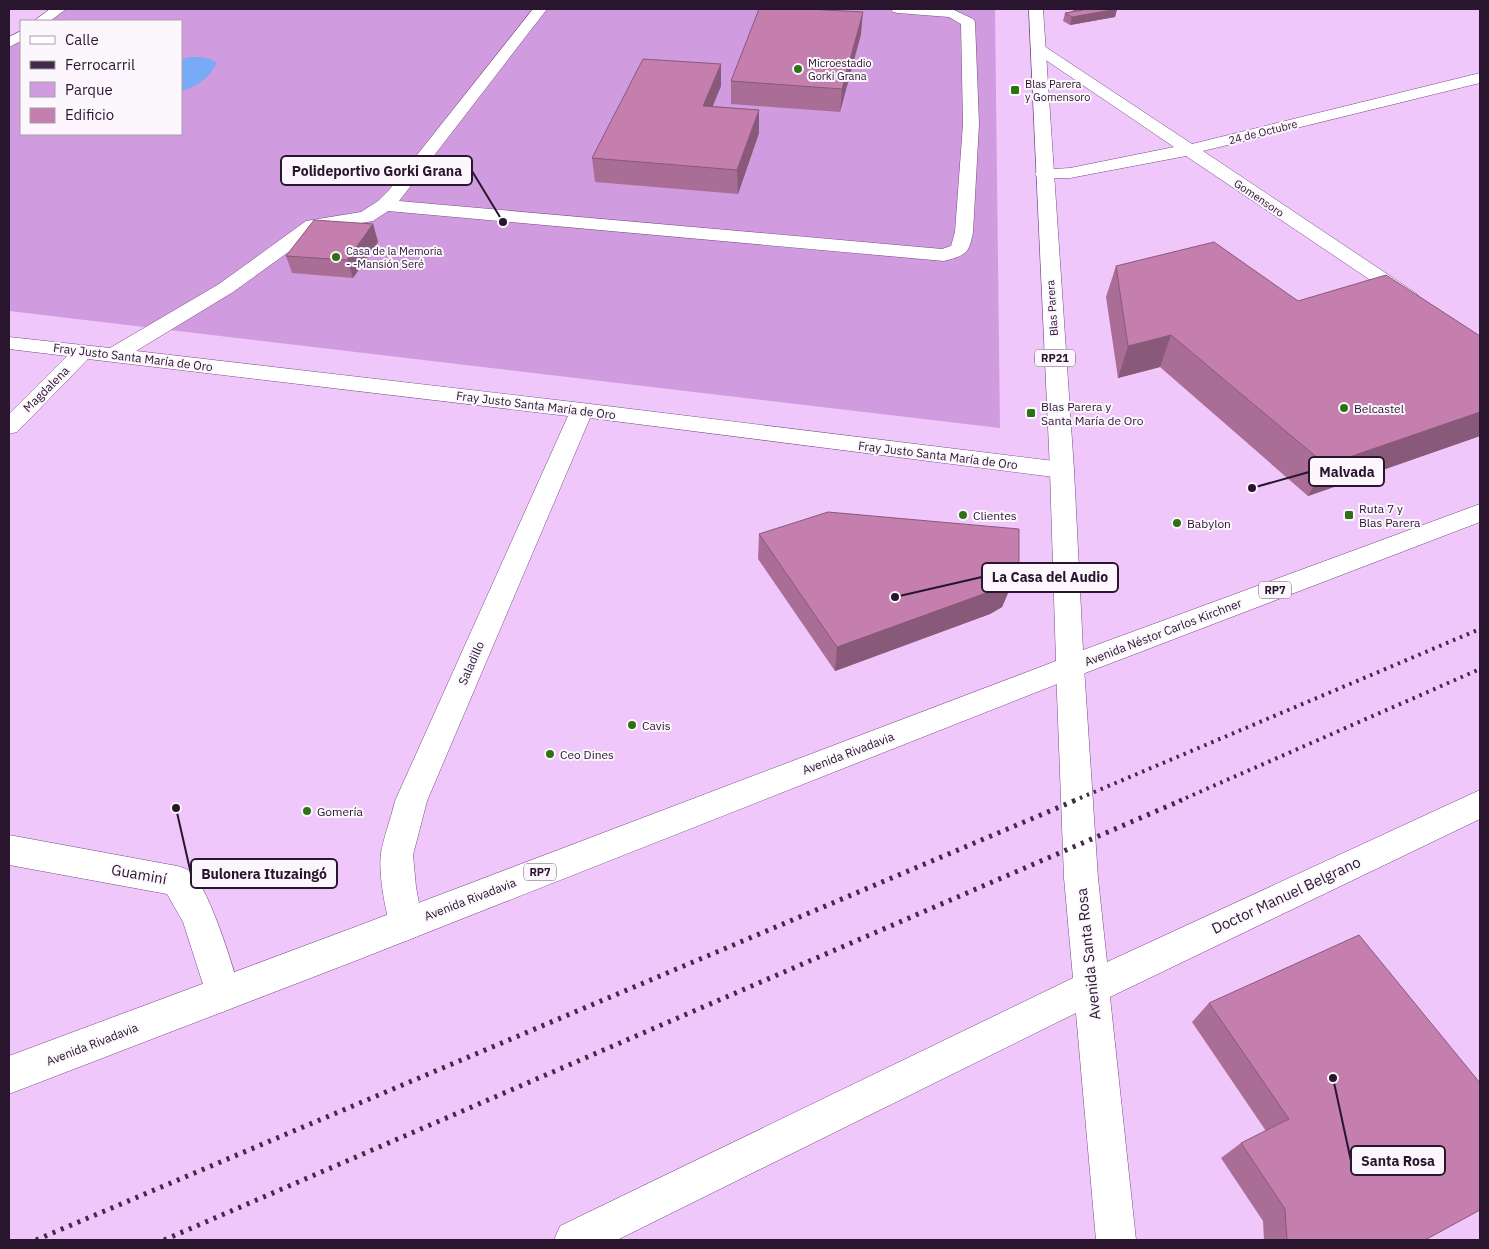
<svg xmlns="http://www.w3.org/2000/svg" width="1489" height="1249" font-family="'IBM Plex Sans',sans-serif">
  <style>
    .green { fill: #d19cdf }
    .water { fill: #79aaf6 }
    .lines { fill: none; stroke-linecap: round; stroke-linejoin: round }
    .minor-casing { stroke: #784a84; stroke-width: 1 }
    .major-casing { stroke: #784a84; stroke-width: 1 }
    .minor { fill: #fff; fill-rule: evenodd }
    .major { fill: #fff; fill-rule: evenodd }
    .rail-far1 { stroke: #422b47; stroke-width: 4; stroke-dasharray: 2.5 5; stroke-linecap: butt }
    .rail { stroke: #422b47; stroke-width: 5; stroke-dasharray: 3 6; stroke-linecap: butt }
    .wall { fill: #a96d96 }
    .shaded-wall { fill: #89597a }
    .building { fill: #c47fae; stroke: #89597a }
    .poi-dot { fill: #2d7313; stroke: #fcf7fd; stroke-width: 2 }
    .labels { text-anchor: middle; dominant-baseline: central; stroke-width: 4; stroke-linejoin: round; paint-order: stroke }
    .far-poi-label { font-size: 11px; fill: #29152e; stroke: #fcf7fd; text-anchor: start }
    .far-street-label { font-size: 11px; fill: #29152e; stroke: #fcf7fd }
    .shield { fill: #fcf7fd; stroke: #68596c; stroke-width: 1 }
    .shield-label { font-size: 11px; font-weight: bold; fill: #29152e }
    .street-label { font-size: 12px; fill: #29152e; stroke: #fcf7fd }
    .poi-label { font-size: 12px; fill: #29152e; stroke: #fcf7fd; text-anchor: start }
    .near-street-label { font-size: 15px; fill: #29152e; stroke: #fcf7fd }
    .leader { fill: none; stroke: #29152e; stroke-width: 2 }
    .callout-dot { fill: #29152e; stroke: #fcf7fd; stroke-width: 2 }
    .callout { fill: #fcf7fd; stroke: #29152e; stroke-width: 2 }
    .callout-label { font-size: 14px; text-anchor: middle; font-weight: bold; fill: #29152e }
  </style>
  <rect width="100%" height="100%" fill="#f0c7fb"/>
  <!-- green -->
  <path class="green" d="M60,9H995L1000,428L9,311V44L21,35V134H181V21H41Z"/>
  <!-- water -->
  <path class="water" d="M188,57C199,57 208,56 217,63C209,78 197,87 181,91V60Z"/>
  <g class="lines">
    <!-- minor casing -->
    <g class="minor-casing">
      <path id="minor" d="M50,9H66L50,21H34Z
        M533,9H547L399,201L942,249L951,246L955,232L963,124L961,24L949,17L898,13L893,12L891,9H952L973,19L975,22L979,124L973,232C969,254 966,255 944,261L388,211L373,221L319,230L233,292L136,351L582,403L1062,462L1071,464L1074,470L1071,476L1062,478L590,418L427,801L413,855L416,887L423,925L418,936L406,941L394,936C386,918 378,873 381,853C384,836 391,818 395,801L568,416L88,359L17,432L9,434V414L67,356L9,349V337L110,348L219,284L306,221L361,212L378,201L390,189Z
        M21,31V41L9,47V37Z
        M1039,45L1044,46L1192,144L1480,73V83L1203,151L1417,294L1420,298L1417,302L1410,304L1403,302L1186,156L1070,178H1038L1035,174L1038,170L1070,168L1174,147L1034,52L1032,49L1034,46Z
        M1070,656L1080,659L1084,667L1098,878L1107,962L1480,790V819L1110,997L1136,1240H1096L1076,1013L617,1240H554L560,1226L1073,978L1064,878L1056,667L1060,659Z
        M9,835L177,866C180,867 185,868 188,870C209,884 233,968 241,994L236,1006L223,1012L210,1006L183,922L167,894L9,865Z"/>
    </g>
    <!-- major casing -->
    <g class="major-casing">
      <path id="major" d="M1029,9H1043L1074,470L1083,650L1480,504V522L1080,675L355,961L9,1094V1056L355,927L1056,661L1050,470Z"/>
    </g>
    <!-- minor -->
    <use href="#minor" class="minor"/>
    <!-- major -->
    <use href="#major" class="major"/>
    <!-- rail-far1 -->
    <path class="rail-far1" d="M1073,801L1480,629
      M1179,801L1480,669"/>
    <!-- rail -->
    <path class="rail" d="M36,1240L1076,800
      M164,1240L1182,800"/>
  </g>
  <!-- wall -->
  <path class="wall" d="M1073,9H1117L1115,17L1070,25L1063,21L1065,13L1073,11Z
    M861,34L840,112L731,104V81Z
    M721,64V86L713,106L759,110V133L738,194L595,182L592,158Z
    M373,224L378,242L353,278L292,273L286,256Z
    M1116,266L1480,336V436L1308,496L1160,367L1118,378L1106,297Z
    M759,534L1011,586L1002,607L990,614L835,671L758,559Z
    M1209,1003L1425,1240H1264L1263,1221L1221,1158L1241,1143L1266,1131L1192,1022Z"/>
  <!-- shaded-wall -->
  <path class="shaded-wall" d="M1117,9L1115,17L1070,25L1072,17Z
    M863,12L861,34L840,112L842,89Z
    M721,64V86L703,129V106Z
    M759,110V133L738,194L737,170Z
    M373,224L378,242L353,278L347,260Z
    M1171,335L1160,367L1118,378L1128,346Z
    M1480,412V436L1308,496L1326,465Z
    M1019,561L1011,586L1002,607L990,614L835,671L837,647Z"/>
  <!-- building -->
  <path class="building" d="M759,9H806L863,12L842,89L731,81Z
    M1082,9H1117L1072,17L1065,13L1083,10Z
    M643,59L721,64L703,106L759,110L737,170L592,158Z
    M314,220L373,224L347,260L286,256Z
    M1214,242L1298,301L1386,275L1480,336V412L1326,465L1171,335L1128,346L1116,266Z
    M828,512L1019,529V561L1010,582L997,589L837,647L759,534Z
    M1359,935L1480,1083V1210L1425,1240H1287L1285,1209L1241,1143L1289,1119L1209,1003Z"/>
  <!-- markers -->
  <g class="poi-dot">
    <circle cx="798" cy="69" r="5"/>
    <rect x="1010" y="85" width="10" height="10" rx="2.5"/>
    <circle cx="336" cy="257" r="5"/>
    <circle cx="1344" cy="408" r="5"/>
    <rect x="1026" y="408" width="10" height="10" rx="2.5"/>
    <circle cx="963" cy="515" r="5"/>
    <rect x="1344" y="510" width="10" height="10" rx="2.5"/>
    <circle cx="1177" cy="523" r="5"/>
    <circle cx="632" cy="725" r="5"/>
    <circle cx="550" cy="754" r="5"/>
    <circle cx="307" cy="811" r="5"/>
  </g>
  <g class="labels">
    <!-- far-poi labels -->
    <g class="far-poi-label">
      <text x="808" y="63">Microestadio<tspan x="808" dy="13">Gorki Grana</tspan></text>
      <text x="1025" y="84">Blas Parera<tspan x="1025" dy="13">y Gomensoro</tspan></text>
      <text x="346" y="251">Casa de la Memoria<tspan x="346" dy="13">- -Mansión Seré</tspan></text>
    </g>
    <!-- far-street labels -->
    <g class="far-street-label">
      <text transform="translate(1263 132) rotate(-14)">24 de Octubre</text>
      <text transform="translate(1259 198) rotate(34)">Gomensoro</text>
      <text transform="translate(1052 308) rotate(-94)">Blas Parera</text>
    </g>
    <!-- shield labels -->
    <g class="shield">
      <rect x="1035" y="349.5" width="40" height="17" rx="4"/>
      <rect x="1259" y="581.5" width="32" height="17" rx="4"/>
      <rect x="524" y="863.5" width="32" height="17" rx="4"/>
    </g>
    <g class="shield-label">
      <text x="1055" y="358">RP21</text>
      <text x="1275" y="590">RP7</text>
      <text x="540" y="872">RP7</text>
    </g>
    <!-- street labels -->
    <g class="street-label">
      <text transform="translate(133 357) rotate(7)">Fray Justo Santa María de Oro</text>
      <text transform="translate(46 389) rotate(-45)">Magdalena</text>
      <text transform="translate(536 405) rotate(7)">Fray Justo Santa María de Oro</text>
      <text transform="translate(938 455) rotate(7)">Fray Justo Santa María de Oro</text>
      <text transform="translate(1163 632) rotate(-21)">Avenida Néstor Carlos Kirchner</text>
      <text transform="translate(471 663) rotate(-66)">Saladillo</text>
      <text transform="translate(848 753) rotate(-21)">Avenida Rivadavia</text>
      <text transform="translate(470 899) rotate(-21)">Avenida Rivadavia</text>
      <text transform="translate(92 1044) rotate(-21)">Avenida Rivadavia</text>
    </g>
    <!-- poi labels -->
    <g class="poi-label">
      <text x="1041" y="406">Blas Parera y<tspan x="1041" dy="14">Santa María de Oro</tspan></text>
      <text x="1354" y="408">Belcastel</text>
      <text x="1359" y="508">Ruta 7 y<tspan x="1359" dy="14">Blas Parera</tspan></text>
      <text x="973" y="515">Clientes</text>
      <text x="1187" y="523">Babylon</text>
      <text x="642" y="725">Cavis</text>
      <text x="560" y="754">Ceo Dines</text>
      <text x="317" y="811">Gomería</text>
    </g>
    <!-- near-street labels -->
    <g class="near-street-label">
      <text transform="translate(139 874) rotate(10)">Guaminí</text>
      <text transform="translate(1286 895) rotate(-25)">Doctor Manuel Belgrano</text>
      <text transform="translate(1088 954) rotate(-96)">Avenida Santa Rosa</text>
    </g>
  </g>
  <!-- callouts -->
  <path class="leader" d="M503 222L472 171M1252 488L1309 472M895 597L982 577M176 808L191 874M1333 1078L1351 1161"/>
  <g class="callout-dot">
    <circle cx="503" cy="222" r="5"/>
    <circle cx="1252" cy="488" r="5"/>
    <circle cx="895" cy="597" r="5"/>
    <circle cx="176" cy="808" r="5"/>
    <circle cx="1333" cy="1078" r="5"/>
  </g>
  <g class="callout">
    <rect x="281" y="156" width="191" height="29" rx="5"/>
    <rect x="1309" y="457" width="75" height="29" rx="5"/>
    <rect x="982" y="563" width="136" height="29" rx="5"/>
    <rect x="191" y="859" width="146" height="29" rx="5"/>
    <rect x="1351" y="1146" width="94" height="29" rx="5"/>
  </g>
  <g class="callout-label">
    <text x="377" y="176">Polideportivo Gorki Grana</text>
    <text x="1347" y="477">Malvada</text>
    <text x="1050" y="582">La Casa del Audio</text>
    <text x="264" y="879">Bulonera Ituzaingó</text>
    <text x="1398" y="1166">Santa Rosa</text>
  </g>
  <!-- border -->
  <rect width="1489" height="1249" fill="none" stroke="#29152e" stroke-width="20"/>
  <!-- legend -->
  <rect x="20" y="20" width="162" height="115" fill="#fcf7fd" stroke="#a89daa"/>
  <rect x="30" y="36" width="25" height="8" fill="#ffffff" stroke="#a89daa"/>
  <text x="65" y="45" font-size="15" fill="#29152e">Calle</text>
  <rect x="30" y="61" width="25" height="8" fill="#422b47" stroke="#a89daa"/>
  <text x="65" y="70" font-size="15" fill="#29152e">Ferrocarril</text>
  <rect x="30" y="82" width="25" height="15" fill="#d19cdf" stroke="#a89daa"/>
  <text x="65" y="95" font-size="15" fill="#29152e">Parque</text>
  <rect x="30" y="108" width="25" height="15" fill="#c47fae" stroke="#a89daa"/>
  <text x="65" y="120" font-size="15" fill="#29152e">Edificio</text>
</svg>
